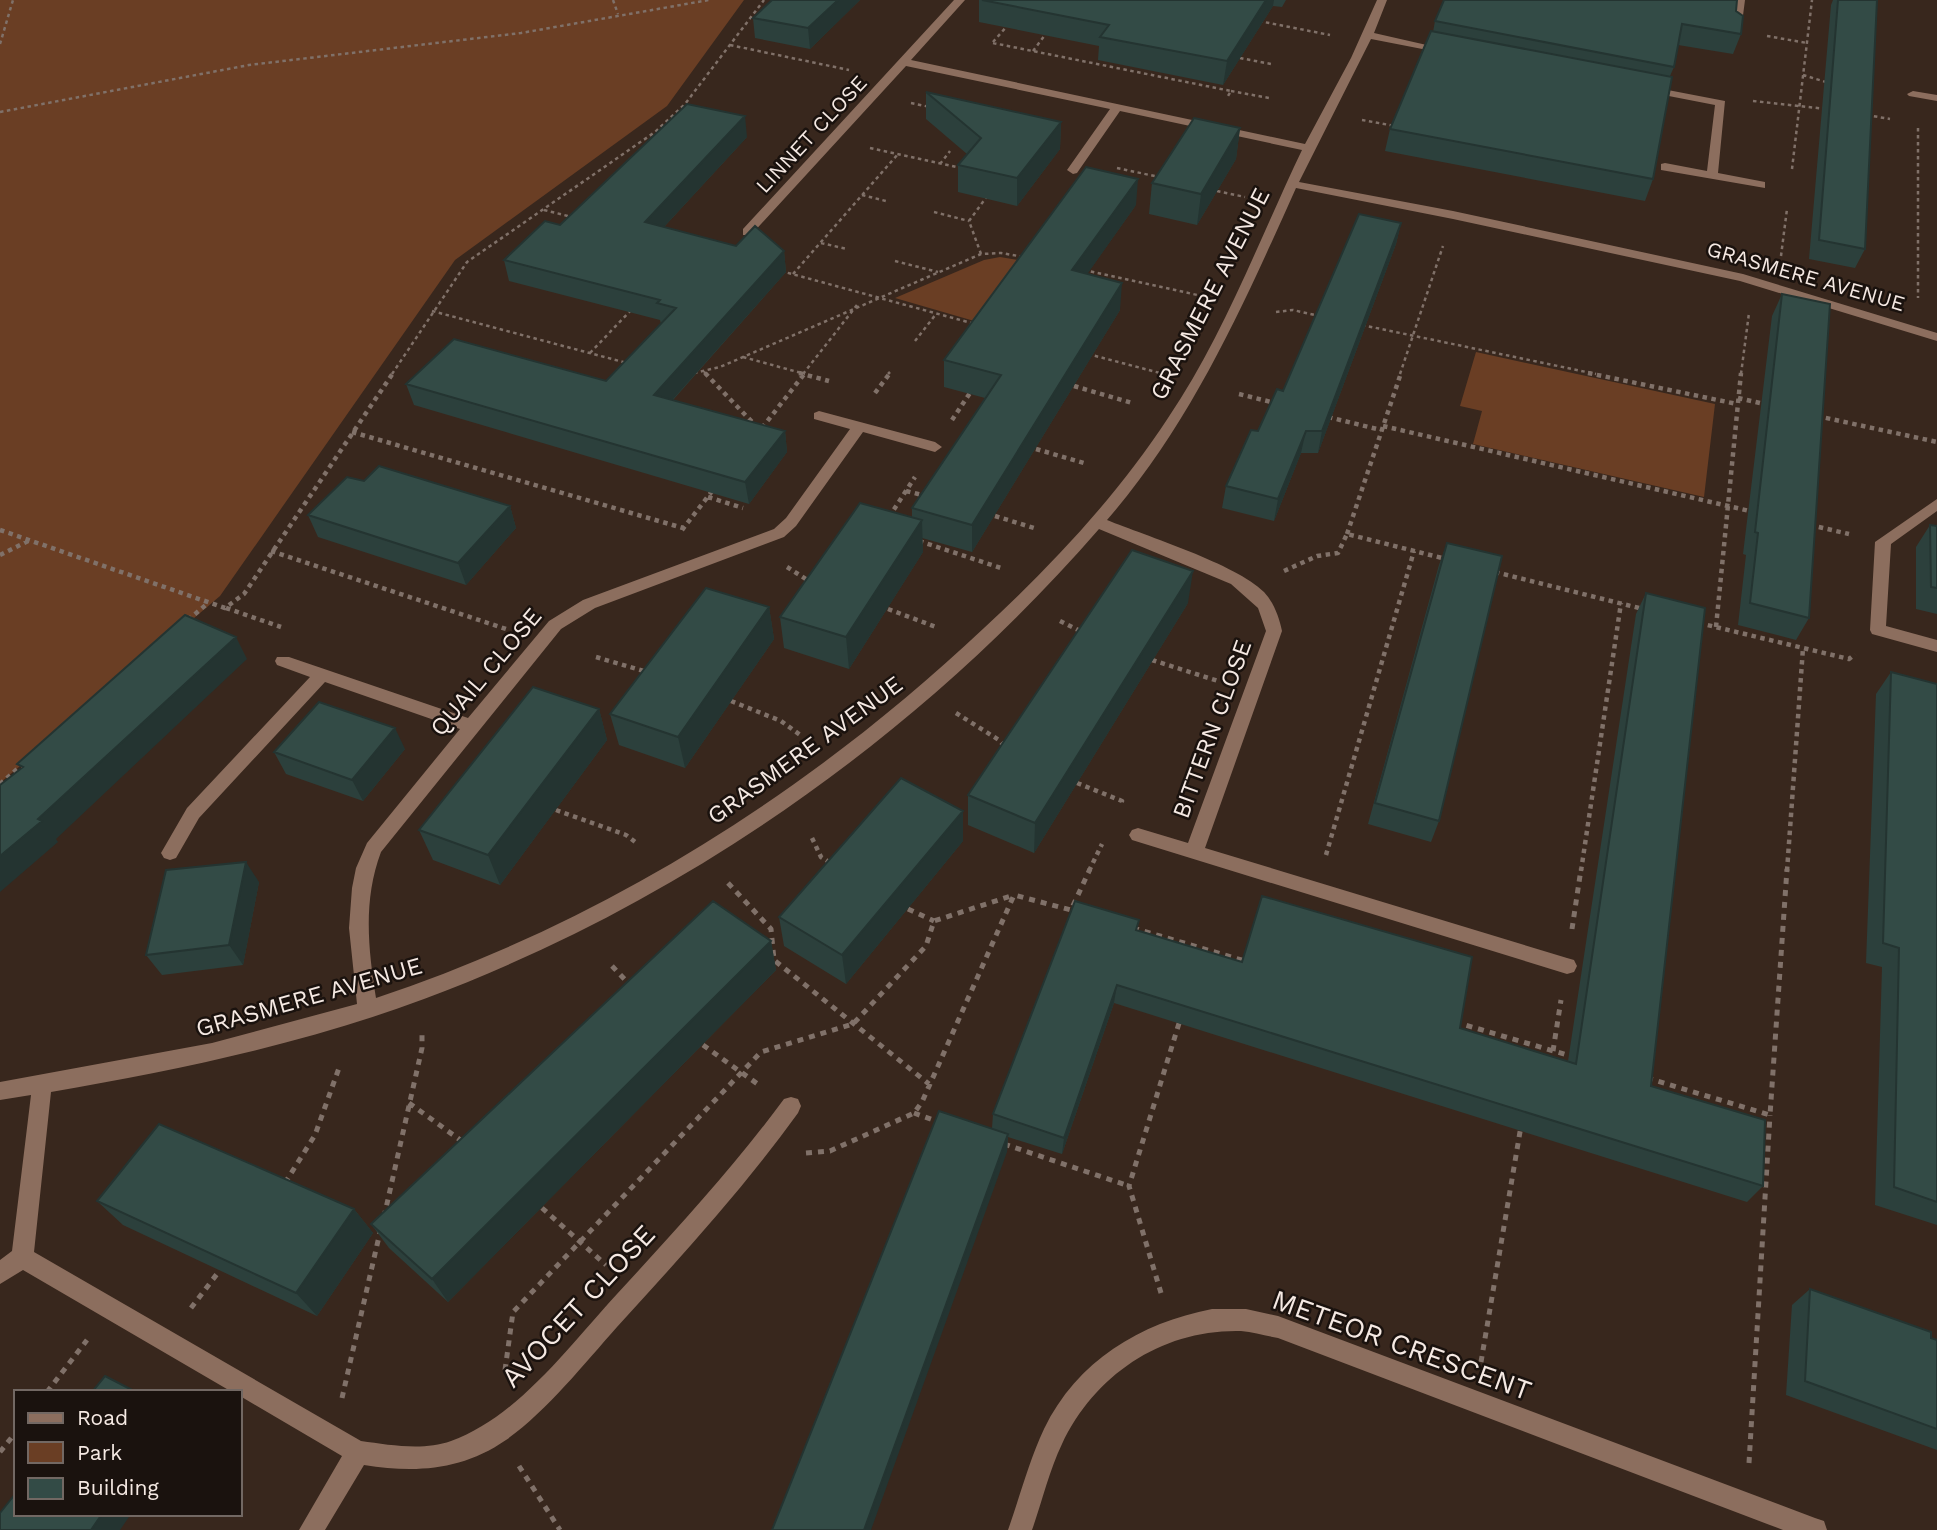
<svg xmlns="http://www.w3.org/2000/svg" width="1937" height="1530" font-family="'Work Sans',sans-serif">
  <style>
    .green { fill: #6a3e24 }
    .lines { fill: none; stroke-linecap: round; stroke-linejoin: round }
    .path-far2 { stroke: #807169; stroke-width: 2.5; stroke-dasharray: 3.5 3.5; stroke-linecap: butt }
    .path-far1 { stroke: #807169; stroke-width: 4.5; stroke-dasharray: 4.5 4.5; stroke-linecap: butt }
    .path { stroke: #807169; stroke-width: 5; stroke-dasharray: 6 6; stroke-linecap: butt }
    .minor { fill: #8c6e5e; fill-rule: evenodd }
    .wall { fill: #2c403c }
    .shaded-wall { fill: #243431 }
    .building { fill: #334b46; stroke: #243431; stroke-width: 2 }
    .labels { text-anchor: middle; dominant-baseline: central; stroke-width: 5; stroke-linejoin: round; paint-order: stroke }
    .far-street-label { font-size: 21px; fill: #f5e9e3; stroke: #1a120e }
    .street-label { font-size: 24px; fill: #f5e9e3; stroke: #1a120e }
    .near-street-label { font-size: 28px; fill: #f5e9e3; stroke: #1a120e }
  </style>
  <rect width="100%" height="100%" fill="#38271d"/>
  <!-- green -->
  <path class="green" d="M0,0H744L667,106L455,260L220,596L0,783Z
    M1000,257L1025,261L981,323L895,298L984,260Z
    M1476,352L1715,404L1704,497L1473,444L1482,411L1460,406Z"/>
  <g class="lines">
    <!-- path-far2 -->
    <path class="path-far2" d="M613,0L618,14
      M1259,21L1330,35
      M1767,36L1807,43
      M993,42L1008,25
      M993,43L1231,91L1228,96
      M0,44L13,0
      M730,45L849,70
      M1033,51L1045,35
      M1240,58L1271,64
      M1803,75L1829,83
      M1231,91L1269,98
      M1753,101L1827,109
      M911,103L930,107
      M0,112L249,65L521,33L709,0
      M1867,115L1890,119
      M1362,120L1395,126
      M1918,128V298
      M870,148L961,168
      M940,164L950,151
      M1117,168L1159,177
      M1792,169L1812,0
      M1217,191L1245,197
      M862,195L886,201
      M544,210L572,217
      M934,212L969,221
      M821,243L847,249
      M981,254L969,221L988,195
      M1781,256L1787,209
      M895,261L938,272
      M1084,270L1202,296
      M781,271L975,324
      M793,274L898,154
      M432,311L627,363
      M1276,312L1293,310L1319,316
      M1362,325L1596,374
      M915,341L936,314
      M590,353L633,308
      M1088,354L1160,373
      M743,357L805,374
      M704,372L706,374
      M694,373L720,367L981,254L1001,253L1024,257
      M392,374L467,262L655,132L685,104L764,0
      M803,374L857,305
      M888,374L890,372
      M1400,374L1443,246
      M1741,374L1749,313"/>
    <!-- path-far1 -->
    <path class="path-far1" d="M705,373L754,424
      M799,373L829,381
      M1588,373L1737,404
      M1074,386L1132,403
      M875,393L890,373
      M1239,394L1275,403
      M1738,398L1764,404
      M1817,416L1937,442
      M1328,417L1381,430
      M952,420L972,390
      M1383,426L1754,512
      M762,428L805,373
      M352,432L683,528
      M1036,449L1084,463
      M906,491L926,496
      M708,497L743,508
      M995,516L1034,528
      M889,517L915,477
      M1810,525L1849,534
      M0,530L225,608L244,594L393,373
      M682,530L713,490
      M1347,534L1401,373
      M919,541L1001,568
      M271,551L506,629
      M0,555L30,540
      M787,567L809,581
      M1284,571L1317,556L1338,553L1347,534L1446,559
      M1495,572L1643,609
      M226,608L281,627
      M888,609L936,627
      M188,620L208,603
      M1060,621L1082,632
      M1699,623L1849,659L1855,654
      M1716,627L1741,373
      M596,657L647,672
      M1152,660L1218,681
      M731,701L781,721L803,737
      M956,713L999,740L1006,748
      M1077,783L1122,801L1121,804
      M0,784L23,764
      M556,810L626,835L638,844
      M812,838L821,857L832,864
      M1326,855L1414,551
      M1089,871L1102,844
      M1581,871L1621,603
      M1787,871L1803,648"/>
    <!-- path -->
    <path class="path" d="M728,883L771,929L774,960L929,1084
      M908,909L934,921
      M1133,928L1245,961
      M1572,929L1581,869
      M612,966L630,985
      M1455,1022L1574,1057
      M703,1045L759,1085
      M1553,1051L1561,1000
      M1647,1078L1770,1115L1787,869
      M409,1103L463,1142
      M914,1113L939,1122
      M1004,1144L1129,1186
      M806,1153L830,1151L914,1113L922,1102L1014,895L1071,910L1090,869
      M285,1183L315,1135L339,1068
      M542,1208L606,1265
      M384,1217L422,1048V1030
      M1161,1293L1129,1186L1180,1020
      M191,1308L220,1270
      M1481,1362L1521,1126
      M505,1370L513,1312L761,1052L853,1024L926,946L934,921L1014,895
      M47,1392L87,1340
      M342,1398L380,1232
      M0,1452L16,1432
      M1749,1463L1770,1115
      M519,1466L560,1530"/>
    <!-- minor -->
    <path class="minor" d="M954,0H965L911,60L1305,144L1351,58L1377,0H1387L1374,33L1453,51L1448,54L1371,39L1299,182L1453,211L1743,274L1937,333V341L1740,281L1453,219L1296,188C1243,306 1192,422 1107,520C1146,536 1236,564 1264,592C1274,603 1279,617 1282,631L1205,848L1567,958L1574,960L1577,966L1574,972L1567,974L1132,840L1129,835L1132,830L1138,828L1188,843L1266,631L1258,608L1231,584L1099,529C918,737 683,902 424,999C304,1044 177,1070 51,1092L34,1252L361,1441C390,1445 423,1451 451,1441C518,1417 570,1345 617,1294C675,1231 733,1168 784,1099L791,1097L798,1099L801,1106L798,1113C743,1189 680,1258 617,1327C584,1364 546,1412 506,1440C461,1471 415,1473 364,1465L325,1530H299L342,1456L240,1396V1392H232L23,1270L0,1284V1260L12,1251L31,1095L0,1100V1082L212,1043L357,1004L349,928L352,888L356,868L367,843L460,729L325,682L199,818L176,858L170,860L164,858L161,853L187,808L310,677L277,665L275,661L277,657H289L468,718L549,621L583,600L774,529L786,518L850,429L814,419V413L819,411L935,442L942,447L935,452L863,432L796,526L784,537L595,608L561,629L381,852C363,900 368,948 376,998C604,922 809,793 984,628C1052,565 1117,496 1168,418C1224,335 1259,240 1302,150L1120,111L1077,173L1073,174L1067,170L1110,109L906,66L751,235H743V229Z
      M1735,0H1745L1741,31L1736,34L1731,31Z
      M1647,86L1725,101L1718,173L1765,182V188L1661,170V164L1665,163L1707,171L1715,105L1643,91L1641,89Z
      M1913,91L1937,95V101L1909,96L1907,94Z
      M1937,499V511L1891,544L1886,626L1937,640V652L1872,634L1870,630L1875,542Z
      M1212,1309H1246L1278,1316L1815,1518L1824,1521L1827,1530H1783L1278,1338C1266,1336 1254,1332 1241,1331C1163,1329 1095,1374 1062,1444C1049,1471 1042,1502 1032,1530H1008C1020,1496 1029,1461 1044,1429C1077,1361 1140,1323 1212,1309Z"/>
  </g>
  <!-- wall -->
  <path class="wall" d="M860,0L810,49L755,38L753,18Z
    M979,0H1286L1282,7L1273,6L1223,85L1098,60L1099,46L979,22Z
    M1833,0H1877L1865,249L1855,268L1809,259L1831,5Z
    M1736,11L1741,34L1733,54L1678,45L1674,67L1670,76L1653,179L1645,201L1385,151L1390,129L1433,32L1435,21Z
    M926,92L1061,122L1060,149L1017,206L958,192V165L967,154L926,119Z
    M1240,128L1236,159L1197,225L1149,214L1152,183Z
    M747,137L664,227L736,246L784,251L786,272L673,400L785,431L787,452L749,504L414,405L406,384L606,381L661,324L660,320L509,281L504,260L560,225Z
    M1136,205L1087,274L1120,310L972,552L922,538L923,552L849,669L784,648L780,617L912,518V508L985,398L944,387V360Z
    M1401,223L1396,244L1318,453H1301L1274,521L1222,508L1226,486L1258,431L1283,391Z
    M1782,294L1809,618L1796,640L1738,625L1746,555L1743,554L1772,316Z
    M364,481L510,506L516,528L466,585L318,537L308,515Z
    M1930,525L1937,526V614L1916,609V547Z
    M1447,543L1439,821L1431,842L1368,824L1439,565Z
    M1646,593L1651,1086L1763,1186L1747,1202L1114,1003L1062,1154L1008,1137L1007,1152L992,1128L993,1114L1138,931L1568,1061L1636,614Z
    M1188,603L1034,853L968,825V795Z
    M769,607L774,639L685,768L619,745L610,714Z
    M1891,672L1937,684V1225L1875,1205L1882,967L1866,963L1876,694Z
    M599,709L607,740L500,885L433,860L419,830Z
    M405,749L363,801L286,774L274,752Z
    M963,841L846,984L784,946L779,917Z
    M259,882L243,965L162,975L146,955Z
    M771,941L776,970L448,1302L389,1248L371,1224Z
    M97,1201L354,1209L373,1233L317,1316L123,1225Z
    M1810,1289L1937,1340V1450L1786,1395L1792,1305Z"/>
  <!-- shaded-wall -->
  <path class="shaded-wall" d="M838,0H860L810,49L808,28Z
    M1266,0H1274L1273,6L1223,85L1227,61Z
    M745,116L747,137L649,243L645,222Z
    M1061,122L1060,149L1017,206V178Z
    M1240,128L1236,159L1197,225L1201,194Z
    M1138,179L1136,205L1071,297L1072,270Z
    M1401,223L1396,244L1318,453L1322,431Z
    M784,251L786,272L658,416L654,395Z
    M1122,283L1120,310L972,552V525Z
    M785,431L787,452L749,504L745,482Z
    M1306,431L1301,453L1274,521L1278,499Z
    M510,506L516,528L466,585L458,563Z
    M922,520L923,552L849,669L846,637Z
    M1193,571L1188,603L1034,853L1035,823Z
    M769,607L774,639L685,768L678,737Z
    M236,637L247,659L56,839L58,842L0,892V856L38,819Z
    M599,709L607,740L500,885L488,855Z
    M395,728L405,749L363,801L352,780Z
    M963,811V841L846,984L842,955Z
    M246,862L259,882L243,965L229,945Z
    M771,941L776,970L448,1302L432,1279Z
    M1117,985L1114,1003L1062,1154L1064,1138Z
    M1008,1134L1007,1152L871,1530H864Z
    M354,1209L373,1233L317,1316L296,1293Z
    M102,1514H131L120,1530H91Z"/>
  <!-- building -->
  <path class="building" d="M772,0H838L808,28L753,18Z
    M982,0H1266L1227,61L1100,37L1109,25Z
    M1444,0H1737L1736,11L1743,16L1741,34L1682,24L1674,67L1435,21Z
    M1838,0H1877L1865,249L1819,240Z
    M1431,31L1672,77L1653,179L1390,129Z
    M926,92L1061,122L1017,178L958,165L981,138Z
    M687,104L745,116L645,222L736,246L755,226L784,251L654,395L785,431L745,482L406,384L454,339L606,381L676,308L657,303L660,300L504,260L545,221L560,225Z
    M1194,118L1240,128L1201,194L1152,183Z
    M1086,167L1138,179L1072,270L1122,283L972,525L912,508L1001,375L944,360Z
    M1359,214L1401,223L1322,431H1306L1278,499L1226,486L1251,430L1258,431L1277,389L1283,391Z
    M1782,294L1830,304L1809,618L1750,603L1758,533L1755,532Z
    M379,466L510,506L458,563L308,515L347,477L364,481Z
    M860,503L922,520L846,637L780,617Z
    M1930,525L1937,526V588L1931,587Z
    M1447,543L1502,556L1439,821L1375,803Z
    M1132,550L1193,571L1035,823L968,795Z
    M706,588L769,607L678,737L610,714Z
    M1646,593L1705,608L1651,1086L1765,1120L1763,1186L1117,985L1064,1138L993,1114L1075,901L1139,920L1136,930L1242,962L1262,896L1472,957L1460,1028L1576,1064Z
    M185,615L236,637L38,819L42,821L0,856V785L23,767L17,764Z
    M1891,672L1937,684V1202L1894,1187L1899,948L1883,943Z
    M533,687L599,709L488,855L419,830Z
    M319,702L395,728L352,780L274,752Z
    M901,778L963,811L842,955L779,917Z
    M246,862L229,945L146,955L166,870Z
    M713,901L771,941L432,1279L371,1224Z
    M939,1111L1008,1134L864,1530H772Z
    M159,1124L354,1209L296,1293L97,1201Z
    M1810,1289L1931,1332V1338L1937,1340V1429L1805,1381Z
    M105,1376L136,1392H92Z
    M16,1493V1514H102L91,1530H0V1513Z"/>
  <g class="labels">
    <!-- far-street labels -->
    <g class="far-street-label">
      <text transform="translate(811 134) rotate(-47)">LINNET CLOSE</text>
      <text transform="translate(1806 276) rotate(16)">GRASMERE AVENUE</text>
    </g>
    <!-- street labels -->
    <g class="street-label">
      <text transform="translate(1210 294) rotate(-63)">GRASMERE AVENUE</text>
      <text transform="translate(486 672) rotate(-50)">QUAIL CLOSE</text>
      <text transform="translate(1212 729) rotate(-70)">BITTERN CLOSE</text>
      <text transform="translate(805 750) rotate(-36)">GRASMERE AVENUE</text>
      <text transform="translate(309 997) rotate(-16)">GRASMERE AVENUE</text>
    </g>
    <!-- near-street labels -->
    <g class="near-street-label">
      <text transform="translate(578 1306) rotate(-47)">AVOCET CLOSE</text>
      <text transform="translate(1402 1345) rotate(20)">METEOR CRESCENT</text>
    </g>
  </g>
  <!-- legend -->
  <rect x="14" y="1390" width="228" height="126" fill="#1a120e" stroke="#726863" stroke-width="2"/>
  <rect x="28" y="1413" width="35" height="10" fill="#8c6e5e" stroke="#726863" stroke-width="2"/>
  <text x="77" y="1425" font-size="21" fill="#f5e9e3">Road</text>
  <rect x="28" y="1442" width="35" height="21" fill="#6a3e24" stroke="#726863" stroke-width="2"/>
  <text x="77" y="1460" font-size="21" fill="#f5e9e3">Park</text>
  <rect x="28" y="1478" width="35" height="21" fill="#334b46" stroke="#726863" stroke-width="2"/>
  <text x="77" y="1495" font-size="21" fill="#f5e9e3">Building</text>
</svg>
